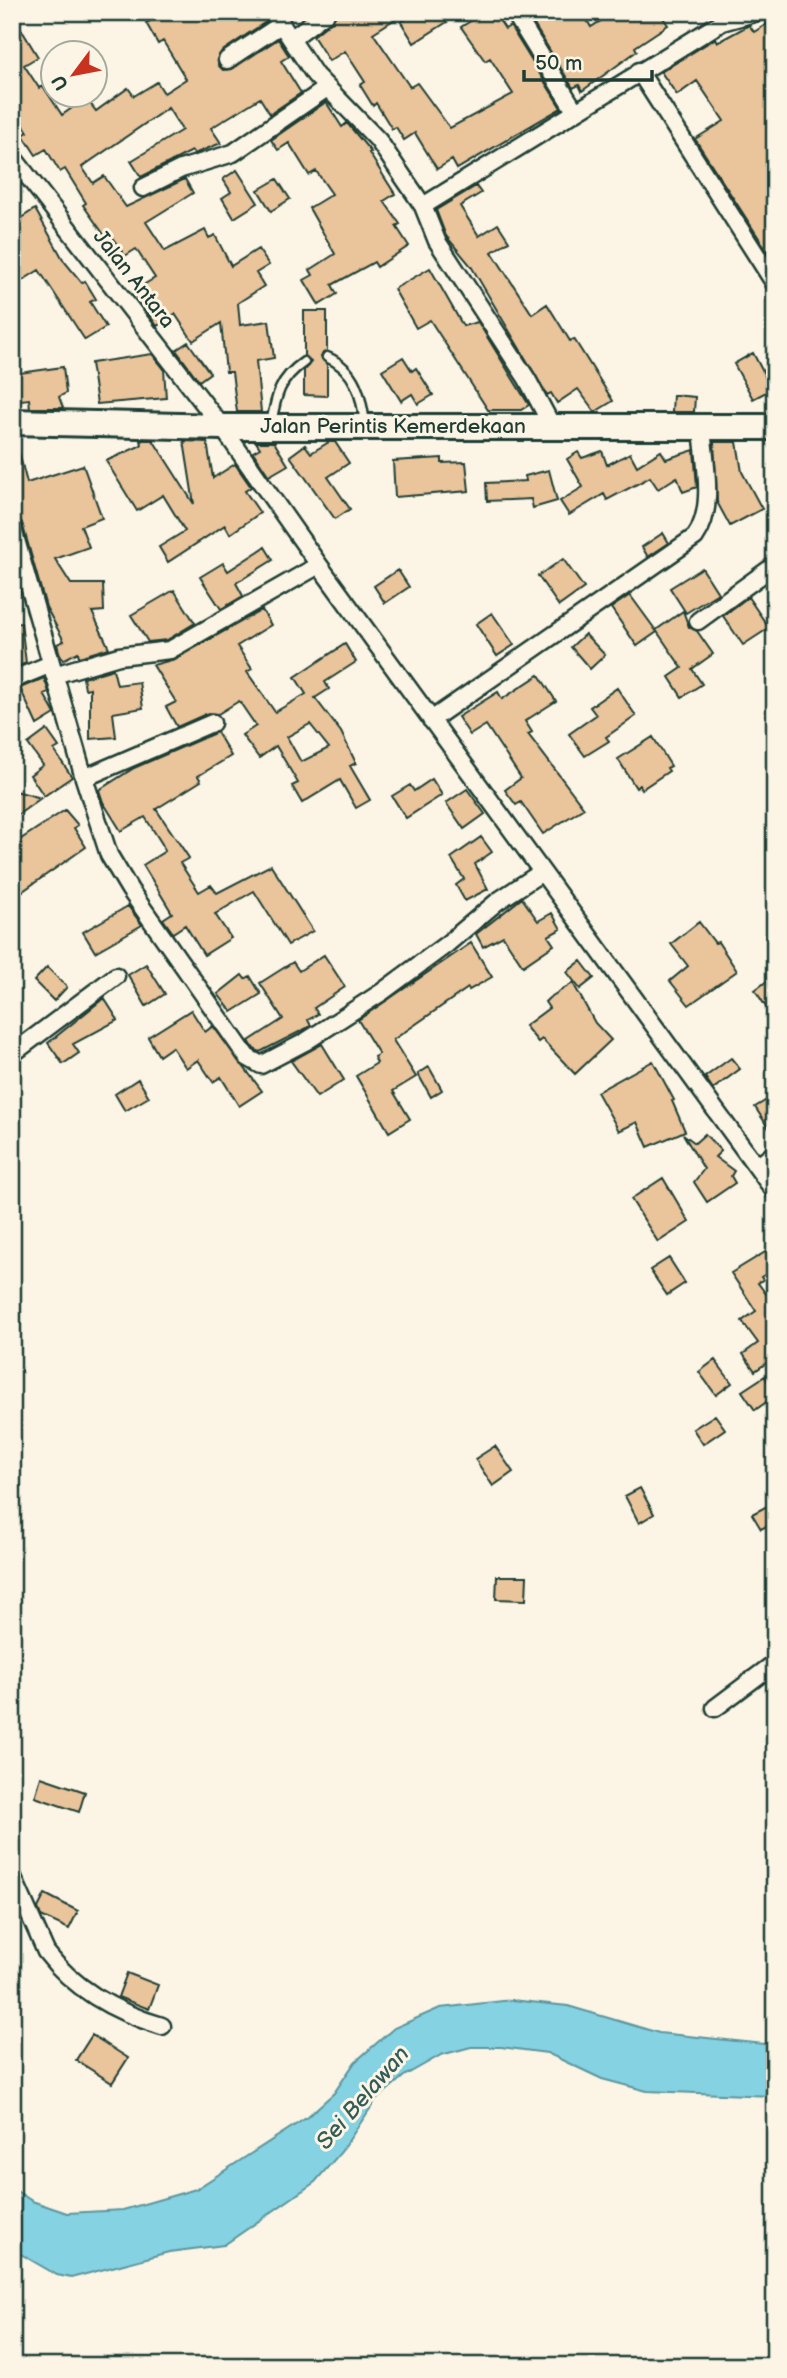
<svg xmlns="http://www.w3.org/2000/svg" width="787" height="2378" font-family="'Balsamiq Sans',sans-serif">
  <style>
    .water { fill: #85d2e3; stroke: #5c969d; stroke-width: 2 }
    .building { fill: #eac49a; stroke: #1f3d34; stroke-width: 2; fill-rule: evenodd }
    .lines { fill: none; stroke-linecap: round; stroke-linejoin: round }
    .service-casing { stroke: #1f3d34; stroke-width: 13 }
    .minor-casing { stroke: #1f3d34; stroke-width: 21 }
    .primary-casing { stroke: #1f3d34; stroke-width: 30 }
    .service { stroke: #fcf5e5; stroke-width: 8 }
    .minor { stroke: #fcf5e5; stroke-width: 16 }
    .primary { stroke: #fcf5e5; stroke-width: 24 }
    .labels { text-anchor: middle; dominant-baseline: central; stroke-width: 6; stroke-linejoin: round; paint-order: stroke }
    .street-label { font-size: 21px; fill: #1f3d34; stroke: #fcf5e5 }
    .water-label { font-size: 23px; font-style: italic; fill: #335b57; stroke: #fcf5e5 }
  </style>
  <rect width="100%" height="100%" fill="#fcf5e5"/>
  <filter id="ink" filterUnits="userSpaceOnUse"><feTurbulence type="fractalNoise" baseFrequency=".0143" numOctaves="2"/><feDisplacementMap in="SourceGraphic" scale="14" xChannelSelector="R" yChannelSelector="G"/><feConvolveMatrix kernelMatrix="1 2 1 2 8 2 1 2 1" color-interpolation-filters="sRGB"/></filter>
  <g filter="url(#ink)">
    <!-- water -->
    <path class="water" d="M512,2000L568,2006L659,2033L775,2045V2096L647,2091L602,2079L547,2053L501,2047H471L441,2055L404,2076L376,2100L341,2152L315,2182L224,2245L169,2252L71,2278L57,2275L12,2249V2188L32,2201L67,2213L123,2210L196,2189L306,2118L334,2093L355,2062L394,2028L440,2008Z"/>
    <!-- building -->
    <path class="building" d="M145,12H263L267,21L221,52L218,65L223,70L232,69L278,39L289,56L281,61L301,93L270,114L260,98L211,128L221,143L194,154L192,151L141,177L131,161L182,130L168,108L82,167L93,183L104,176L126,207L185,179L193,193L146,222L165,251L205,230L209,238L215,235L231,266L258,249L269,265L256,273L264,286L238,303L240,325L269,321L274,358L256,361L261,412H237L232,372H226L221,323L193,341L175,314L157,326L133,291L155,278L136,249L125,256L109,233L105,236L83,205L86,203L65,169L60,172L46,149L36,155L23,135L28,132L12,106V14L38,57L24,65L39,88L43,86L62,115L86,98L96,111L128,88L134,96L157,82L164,93L186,79L163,41L158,44L146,23L150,21Z
      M337,12H406L373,33L410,87L417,83L450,128L513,94L490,58L485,61L461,27L485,12H494L505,29L510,26L561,108L457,169L452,160L437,169L415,133L404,140L396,127L392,129L376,103L373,106L360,85L365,82L345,51L329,61L313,36L333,20Z
      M417,12H440L447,22L414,43L401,22Z
      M533,12H582L591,27L615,12H659L668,25L635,47L637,51L582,91L579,85L573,88L528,15Z
      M775,19V263L695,139L724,121L697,81L677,95L661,72L716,38L718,42L749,25L754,32Z
      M326,102L342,127L347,123L371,152L369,153L395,194L384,201L400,224L396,226L409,246L377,267L374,262L332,285L337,294L319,305L304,280L313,275L310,270L335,254L309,208L332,194L316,171L309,175L289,143L278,150L271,140Z
      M237,170L258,203L234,218L222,198L231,192L223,179Z
      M277,179L290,199L271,211L258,190Z
      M476,186L481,193L460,206L479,236L498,224L509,241L492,252L532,314L547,304L570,341L574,339L613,401L595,412L578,389L557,403L551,393L547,395L471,266L446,236L436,210Z
      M35,209L64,261L82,283L85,281L96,299L90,302L106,327L85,340L39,270L12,287V224Z
      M430,268L463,326L478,322L529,405L521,410H488L430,320L416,328L394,289Z
      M304,311H327V351L321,356L327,365V396L304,395V370L311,362L304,356Z
      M188,342L210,373L199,381L176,350Z
      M753,353L772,389L753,399L734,364Z
      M152,354L164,369L166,398L97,404L91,363Z
      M403,357L412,371L416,368L433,395L418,404L412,394L401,401L382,370Z
      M63,367L66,393L59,397L63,408H30L29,399L12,401V374Z
      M673,395L695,397L694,412H672Z
      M141,440H153L194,504L184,441L207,442L213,478L235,464L251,487L245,491L260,513L230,534L225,525L168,562L159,547L185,531L163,495L137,511L106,461L142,445Z
      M256,442H274L288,465L269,476L253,452L260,448Z
      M329,442H335L349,463L328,477L350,509L335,519L290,456L305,445L311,453Z
      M714,442H737L742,472L762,509L730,526L717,502Z
      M17,445L27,483L83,465L102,518L81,526L89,547L55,559L71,584H103L104,611L92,612L109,648L79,657L78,652L63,660L59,652L57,644L64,641L46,607L22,523L12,509V446Z
      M694,450L697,487L683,492L677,477L658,489L650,477L607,500L604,494L569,515L560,501L583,487L567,459L578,452L582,458L602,451L607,465L630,453L637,466L661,451L666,459Z
      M442,458V463L466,462L469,491L395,497L393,461Z
      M549,470L557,501L533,508L531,499L487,501L486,483L526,481L525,476Z
      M663,533L669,543L648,557L642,547Z
      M265,547L273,560L236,583L243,596L221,609L200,577L223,563L228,571Z
      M563,559L584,588L559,606L538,576Z
      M702,568L718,593L686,613L670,588Z
      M398,570L409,587L385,603L374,586Z
      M174,590L195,623L167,640L148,642L131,615Z
      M630,595L657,632L637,646L611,608Z
      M748,597L769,628L743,645L723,616Z
      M262,610L271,625L237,646L252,669L247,672L275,712L306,694L295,677L345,644L356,662L325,682L329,689L315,698L341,732L356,763L350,766L370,800L356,808L340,780L302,803L292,786L298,783L276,746L259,758L242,735L256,726L239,701L218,714L208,713L177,727L166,707L176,702L153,665L175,659ZM310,724L329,748L301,762L287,737Z
      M683,611L689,627L697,631L713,654L692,669L702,684L682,697L669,677L682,668L656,630Z
      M492,613L514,645L497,656L476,624Z
      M21,623L26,663L12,669V624Z
      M585,634L605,655L590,669L571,647Z
      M113,669L117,685L139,682L143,708L113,713L116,737L90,739V688L85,689L83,678Z
      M539,675L556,701L525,721L532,732L528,734L584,808L543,834L521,802L516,805L505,790L521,778L486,725L470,735L458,717L498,692L502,699Z
      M44,678L49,692L44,694L55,714L37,725L20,688Z
      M617,688L636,716L606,737L609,741L585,756L569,734L596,715L590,707Z
      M47,730L59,747L54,750L72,777L44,796L30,775L43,765L28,744Z
      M217,732L231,756L198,776L201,781L156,809L189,858L180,863L199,892L211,885L217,893L271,865L313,931L288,945L254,891L215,914L231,938L204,955L185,925L173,933L163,919L172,913L143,865L165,851L162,844L145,817L121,831L103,802L99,790L134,768Z
      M653,737L671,766L667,768L669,771L642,789L640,785L636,788L618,759Z
      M432,779L442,795L406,818L392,796L410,785L414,791Z
      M467,789L485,814L464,829L446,803Z
      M12,790L41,798L12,819Z
      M65,810L78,825L74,828L86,847L20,893L18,889L12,893V845Z
      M481,837L492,852L475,864L488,889L465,901L456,885L464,879L451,858Z
      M522,898L538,921L552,913L561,929L548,936L554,945L523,966L503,936L483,947L476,934Z
      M128,906L142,925L95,952L83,932Z
      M699,922L715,943L718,942L737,971L689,1005L670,981L688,966L671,944Z
      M471,943L492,977L469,990L468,988L393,1040L416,1077L393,1091L410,1119L389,1132L356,1076L377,1063L374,1057L379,1054L358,1020Z
      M324,955L345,987L314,1008L318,1014L308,1020L311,1026L260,1052L254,1049L249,1041L283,1019L260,983L293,962L299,971Z
      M581,961L594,978L580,989L567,972Z
      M146,964L165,994L146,1006L128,975Z
      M47,967L67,987L54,1001L34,981Z
      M242,975L245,979L250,976L261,994L232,1012L218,994Z
      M775,975V1021L755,990Z
      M573,983L595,1023L611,1040L575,1074L542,1039L538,1042L525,1026L549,1008L545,1002L549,998Z
      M104,998L118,1020L73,1044L79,1053L63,1064L48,1043Z
      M191,1010L205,1032L213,1026L262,1091L239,1106L221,1077L213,1082L198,1060L186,1068L172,1047L159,1056L148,1037Z
      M322,1044L344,1080L317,1097L291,1061Z
      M731,1058L740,1069L713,1089L705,1077Z
      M653,1061L674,1100L672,1101L685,1131L648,1147L637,1122L619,1131L597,1092Z
      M429,1067L442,1090L431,1097L418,1074Z
      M138,1079L149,1097L125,1111L115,1094Z
      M775,1095V1138L755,1107Z
      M683,1134L695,1143L705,1134L721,1151L715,1157L734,1171L731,1176L735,1183L707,1202L694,1182L704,1169Z
      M663,1178L689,1222L658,1242L631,1199Z
      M775,1246V1268L761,1277L763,1280L758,1283L775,1306V1357L755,1371L743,1354L758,1343L742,1321L756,1311L731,1273Z
      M669,1258L685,1283L667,1295L650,1270Z
      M715,1360L732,1383L716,1395L699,1372Z
      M765,1376L775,1396L755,1410L742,1391Z
      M715,1415L725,1429L703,1444L693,1429Z
      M495,1446L513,1472L493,1486L475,1459Z
      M640,1488L654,1514L639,1523L625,1496Z
      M775,1502V1522L761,1529L752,1514Z
      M497,1576H527L526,1600L496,1599Z
      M41,1777L85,1792L79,1812L35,1797Z
      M45,1894L78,1911L69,1929L41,1916L38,1908Z
      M127,1973L158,1985L149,2009L118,1997Z
      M92,2035L128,2058L112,2083L76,2060Z"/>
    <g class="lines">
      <!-- service casing -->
      <g class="service-casing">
        <path id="service" d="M327,357C356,370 361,395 365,423
          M271,424C276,396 279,379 304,362"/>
      </g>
      <!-- minor casing -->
      <g class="minor-casing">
        <path id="minor" d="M273,12L315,75L378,140L423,206L437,241L527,379L552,426
          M514,12L575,111
          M291,39L327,12
          M227,60L282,24
          M639,71L775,284
          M12,156L222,427L319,565L775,1192
          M143,188L181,169L233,153L327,88
          M423,206L722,22L758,12
          M12,526L84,778L109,855L130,890L247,1057L261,1065L305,1042L382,992L447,944L498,901L542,872
          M698,621L775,565
          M54,675L119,656L170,650L319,565
          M12,680L51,664
          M431,720L695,537C716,508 704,460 702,427
          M84,778L212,723
          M12,1054L116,976
          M757,1167L775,1153
          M715,1708L775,1663
          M12,1875L46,1952C75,1990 118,2013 162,2026"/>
      </g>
      <!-- primary casing -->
      <g class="primary-casing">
        <path id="primary" d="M12,422L222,427H775"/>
      </g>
      <!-- service -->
      <use href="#service" class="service"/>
      <!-- minor -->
      <use href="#minor" class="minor"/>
      <!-- primary -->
      <use href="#primary" class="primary"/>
    </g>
  </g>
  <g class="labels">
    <!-- street labels -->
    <g class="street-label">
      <text transform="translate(134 279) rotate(52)">Jalan Antara</text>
      <text x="393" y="426">Jalan Perintis Kemerdekaan</text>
    </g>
    <!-- water labels -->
    <g class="water-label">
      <text transform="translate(363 2098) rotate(-49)">Sei Belawan</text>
    </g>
  </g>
  <!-- margin -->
  <rect width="787" height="2378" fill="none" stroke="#fcf5e5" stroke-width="42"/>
  <rect x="21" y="21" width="745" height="2336" fill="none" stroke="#1f3d34" stroke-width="2.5" filter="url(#ink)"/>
  <!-- north arrow -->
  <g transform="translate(74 74) rotate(238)"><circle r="33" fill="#fcf5e5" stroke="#a4ab9e" stroke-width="2"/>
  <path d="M0-5L12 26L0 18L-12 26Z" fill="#c8321e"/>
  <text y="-10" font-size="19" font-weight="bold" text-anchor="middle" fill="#1f3d34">U</text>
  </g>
  <!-- scale -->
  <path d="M524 70v10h128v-10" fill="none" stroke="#1f3d34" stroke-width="3.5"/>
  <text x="535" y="70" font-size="21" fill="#1f3d34" stroke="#fcf5e5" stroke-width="5" paint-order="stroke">50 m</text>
</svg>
